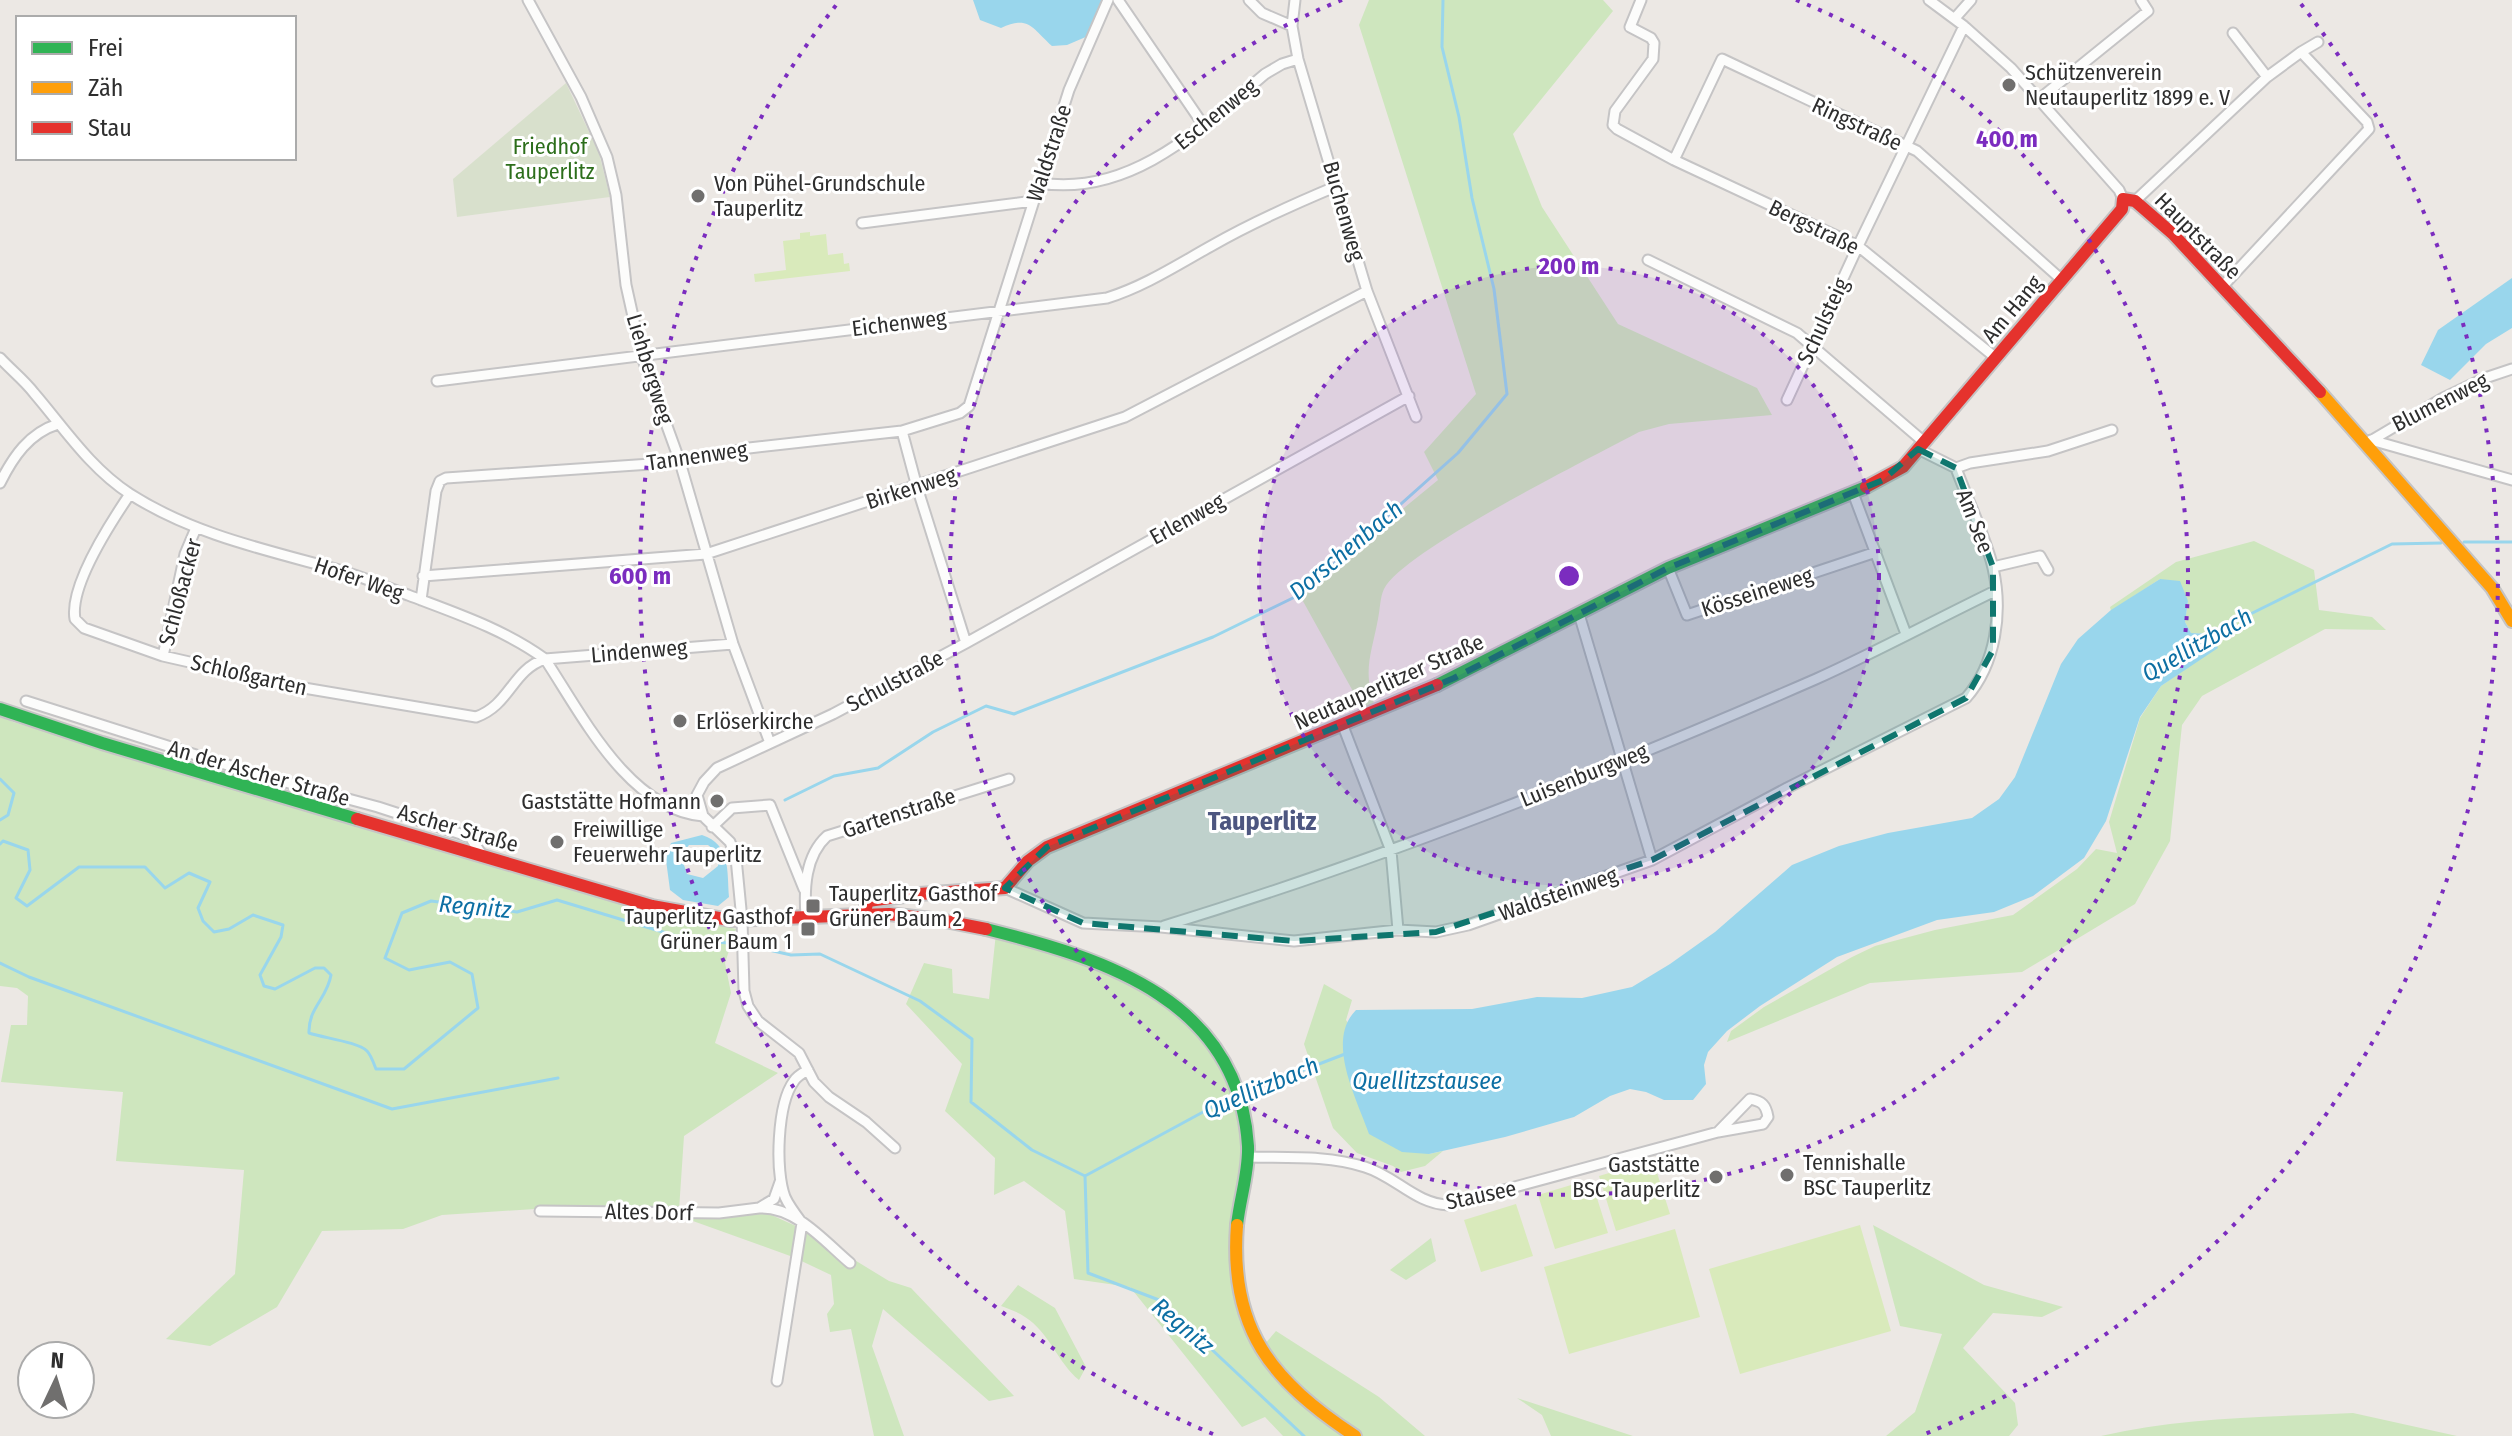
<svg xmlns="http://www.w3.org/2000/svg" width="2512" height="1436" font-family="'Fira Sans Condensed',sans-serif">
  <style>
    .green { fill: #cee6be }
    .cemetery { fill: #d8e0cc }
    .pitch { fill: #d9eabb }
    .water { fill: #99d6ec; fill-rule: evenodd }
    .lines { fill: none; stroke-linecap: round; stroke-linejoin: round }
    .stream { stroke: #99d6ec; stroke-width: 3 }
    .street-casing { stroke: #c5c4c5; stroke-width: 13 }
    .fast-casing { stroke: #c5c4c5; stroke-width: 16 }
    .slow-casing { stroke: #c5c4c5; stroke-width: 16 }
    .jam-casing { stroke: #c5c4c5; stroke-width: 16 }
    .street { stroke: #fcfcfb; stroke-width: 9 }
    .fast { stroke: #30b455; stroke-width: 12 }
    .slow { stroke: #ff9f0a; stroke-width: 12 }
    .jam { stroke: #e5322d; stroke-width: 12 }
    .marked { fill: #0f766e; fill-opacity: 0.2; stroke: #0f766e; stroke-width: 6; stroke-dasharray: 16 10; stroke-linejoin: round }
    .ring { fill: none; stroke: #7b2cbf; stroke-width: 4; stroke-dasharray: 4 8 }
    .poi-dot { fill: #706f6e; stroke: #fff; stroke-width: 3 }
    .labels { text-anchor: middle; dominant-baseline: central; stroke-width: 6; stroke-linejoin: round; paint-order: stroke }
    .poi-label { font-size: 22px; fill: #2e2e2e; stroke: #fff; text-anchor: start }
    .street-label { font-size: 22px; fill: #2e2e2e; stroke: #fff }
    .park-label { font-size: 22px; fill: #2c6e1b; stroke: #fff }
    .water-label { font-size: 24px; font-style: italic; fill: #0d6fa3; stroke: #fff }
    .quarter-label { font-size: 26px; font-weight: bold; fill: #4d5680; stroke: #fff }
    .centre { fill: #7b2cbf; stroke: #fff; stroke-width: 4 }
    .ring-label { font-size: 24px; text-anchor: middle; font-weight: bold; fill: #7b2cbf; stroke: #fff; stroke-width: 6; stroke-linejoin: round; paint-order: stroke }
  </style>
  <rect width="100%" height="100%" fill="#ece8e4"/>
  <!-- green -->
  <path class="green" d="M1369,0H1603L1613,11L1513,134L1542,207L1618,324L1757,388L1772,415L1669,424L1639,432C1591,458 1404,550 1384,589C1380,597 1380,610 1378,619C1371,656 1362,671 1376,709L1365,713L1299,594L1438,480L1424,452L1476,394L1359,25Z
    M2254,541L2314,570L2319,610L2372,617L2386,630L2325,629L2202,696L2182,725L2170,841L2135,904L2022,972L1870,983L1727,1042L1731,1031L1764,1007L1852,957L1875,946L1935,930L2013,915L2077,869L2096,849L2117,853L2109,822L2140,718L2161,686L2217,647L2211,634L2191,633L2185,622L2188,601L2160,579L2111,611L2110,607L2176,562Z
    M0,715L13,722L280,803L647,908L736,929L725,963L731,993L715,1043L778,1073L684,1136L679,1210L767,1213L807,1231L889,1281L911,1288L1014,1396L989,1401L883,1309L872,1346L904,1436H874L851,1329L830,1332L827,1314L834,1304L831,1275L793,1257L679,1216L678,1210L535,1209L442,1215L403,1229L322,1231L277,1307L210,1346L166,1339L235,1274L244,1170L116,1161L123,1092L1,1082L11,1025H27L28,996L17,988L0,986Z
    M996,933L1134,975L1206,1033L1245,1109L1238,1247L1251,1320L1264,1345L1276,1331L1379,1397L1425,1436H1283L1265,1417L1242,1427L1130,1287L1074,1279L1065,1211L1024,1181L994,1195L995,1158L945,1111L962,1064L906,1004L924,963L952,969L953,993L989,999Z
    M1324,984L1352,1000L1346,1020L1429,1154L1443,1151L1425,1166L1401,1172L1393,1166L1357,1153L1333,1128L1304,1044Z
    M1873,1225L1984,1285L2063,1307L2042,1317L1993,1313L1963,1348L2015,1403L2018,1425L2009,1436H1886L1915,1412L1942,1334L1900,1326Z
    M1431,1238L1436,1261L1406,1280L1390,1270Z
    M1018,1285L1055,1308L1086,1367L1079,1380C1058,1363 1049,1332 1025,1317C1018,1312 1009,1309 1001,1306Z
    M1517,1398L1633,1436H1551L1542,1415Z
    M2353,1413L2457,1436H2101C2182,1417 2270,1417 2353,1413Z"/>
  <!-- cemetery -->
  <path class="cemetery" d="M566,83L599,153L610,197L457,217L453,179Z"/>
  <!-- pitch -->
  <path class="pitch" d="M810,232V236L826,234L828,255L843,253L844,264L849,263L850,271L755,282L754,274L786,270L783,241L800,239V233Z
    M1653,1160L1670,1214L1616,1231L1599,1176Z
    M1591,1179L1608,1233L1555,1249L1538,1195Z
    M1516,1204L1533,1256L1481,1272L1464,1220Z
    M1860,1225L1891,1331L1740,1374L1709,1269Z
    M1675,1229L1700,1317L1569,1354L1544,1267Z"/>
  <!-- water -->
  <path class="water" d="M973,0H1102L1088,36L1067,45L1052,46C1032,28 1029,15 1001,28L980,20Z
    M2512,278V328L2486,344L2450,380L2421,365L2438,330Z
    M2160,579L2180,581L2188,601L2185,622L2191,633L2211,634L2218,648L2161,686L2140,717L2106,821L2084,858L2033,896L1994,912L1937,920L1837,957L1760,1006L1727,1031L1708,1052L1704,1065L1706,1084L1693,1100H1664L1646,1092L1630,1089L1610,1096L1574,1117L1505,1137L1429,1154L1402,1152L1369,1134C1357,1099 1325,1041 1356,1010L1472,1009L1537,997L1582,998L1632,987L1670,964L1715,932L1792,865L1839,846L1888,833L1972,818L1999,799L2015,777L2061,664L2078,639L2111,610Z
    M702,835C731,844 727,872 729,897L718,906L683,900L670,890L666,860L671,843ZM689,845H708L719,854L718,866L703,878L687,874L681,856Z"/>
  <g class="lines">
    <!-- stream -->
    <path class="stream" d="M2464,542H2512
      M2208,635L2392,544L2441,543
      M0,779L14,793L8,815L0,820
      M785,800L834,776L878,768L933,732L986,706L1014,714L1213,637L1299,595L1458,453L1507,394L1494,289L1472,198L1459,117L1442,47L1443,0
      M0,844L3,841L28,850L30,870L16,898L27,906L79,867H145L165,888L189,873L210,882L198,908L203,921L214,932L229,929L253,915L283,925L281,937L260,975L264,986L275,989L315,968H324L331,975C327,999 308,1008 309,1033C324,1038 358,1042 367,1051C371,1055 374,1064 376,1069H404L478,1008L472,974L450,962L409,970L385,958L402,913L431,901L517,912L557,900L686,939L738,944
      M746,945L791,955L820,954L920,1001L972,1039L971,1102L1032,1150L1085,1176L1088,1273L1159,1300L1304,1436
      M0,963L29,977L392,1109L558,1078
      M1244,1093L1345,1054
      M1085,1176L1216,1105L1237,1096"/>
    <!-- street casing -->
    <g class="street-casing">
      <path id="street" d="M528,0L581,97L607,157L616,195L626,285L642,357L680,462L733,644L770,743
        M1118,0L1204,126
        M1249,0L1262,13L1292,26
        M1295,0L1292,26L1298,59L1367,291L1416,417
        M1641,0L1630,27L1651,38L1654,43L1653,59L1615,111L1613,125L1617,129L1674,160L1858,246L1996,358
        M1929,0L1964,26L2011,68L2119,190L2123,199
        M1955,18L1971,0
        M2233,33L2267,77
        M2301,52L2318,42
        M2038,100L2148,11L2141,0
        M1674,160L1722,59L1917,151L2062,280
        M1040,183C1131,197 1201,128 1265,74L1282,64L1298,59
        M2135,201L2267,77L2301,52L2367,122L2369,129L2222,287
        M862,223L1034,201
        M1648,260L1797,333L1924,442
        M0,358C11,370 24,380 34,393C64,428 90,468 130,494C194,535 267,550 339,570C363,577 385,587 408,595C455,613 504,629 545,659C582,715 629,810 703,816
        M437,381L1107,298C1145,286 1177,265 1213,245C1253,222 1294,204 1337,186
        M1787,400L1858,246L1964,26
        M902,431L917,487L966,643
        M2371,440L2512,480
        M2367,443L2443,398L2485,378L2512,369
        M1956,468L1970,463L2048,451L2112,430
        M0,483C13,457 29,433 58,424
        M1853,493L1906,634
        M130,494C111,522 69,586 75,619L84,628L163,656L304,688L476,717C510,705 512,670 545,659L733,644
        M1993,567L2040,556L2048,570
        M1668,568L1687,615L1876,552
        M423,576L706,554L1125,417L1367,291
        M421,600L436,491L440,481L446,478L680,462L749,448L902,431L960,413L969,406L1069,90L1108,0
        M1579,614L1652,860
        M163,656L185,554L196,528
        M26,701L259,775L378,807L470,837L482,855
        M1343,726L1391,851L1398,930
        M712,827L732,808L770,805L804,889
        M1005,888L1083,923L1161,927L1294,941L1398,930L1436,932L1468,925L1652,860L1787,788L1966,698C1996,664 2003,612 1993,568C1986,537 1967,499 1956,468L1918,449
        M806,916C804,889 805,856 827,836L1009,779
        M1164,926C1386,858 1603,772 1816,679C1876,652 1935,620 1995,591
        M895,1148L866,1122L829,1097L814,1082L799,1053L758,1021L748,1006L744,991L742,920L736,858L730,842L703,816L697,795L704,782L717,768L833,714L966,643L1409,396
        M1248,1157C1287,1158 1327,1155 1365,1167C1395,1176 1416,1204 1448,1205L1718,1132L1763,1124L1768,1117C1766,1105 1762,1101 1750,1099L1718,1132
        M762,1208C797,1208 825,1242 850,1263
        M540,1211L719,1213L759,1208L774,1199L780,1182
        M777,1381L802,1223C796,1215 789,1206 785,1197C775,1171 777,1104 794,1081C797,1076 803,1073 808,1070"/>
    </g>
    <!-- fast casing -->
    <g class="fast-casing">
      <path id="fast" d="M1437,685L1668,568L1866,487
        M0,709L102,743L357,819
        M986,929C1107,959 1239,1001 1248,1146C1249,1172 1240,1198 1237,1225"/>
    </g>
    <!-- slow casing -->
    <g class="slow-casing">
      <path id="slow" d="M2320,392L2492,588L2512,621
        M1237,1225C1229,1330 1272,1381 1355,1436"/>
    </g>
    <!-- jam casing -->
    <g class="jam-casing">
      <path id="jam" d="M1866,487L1903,467L2122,209L2123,199L2135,201L2173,234L2320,392
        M357,819L652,906L730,920L889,914L940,920L986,929
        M864,914L868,901L919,894L1005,888L1028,861L1047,847L1437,685"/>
    </g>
    <!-- street -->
    <use href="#street" class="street"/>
    <!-- fast -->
    <use href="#fast" class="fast"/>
    <!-- slow -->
    <use href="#slow" class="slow"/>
    <!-- jam -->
    <use href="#jam" class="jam"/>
  </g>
  <!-- marked area -->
  <path class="marked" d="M1918,449L1956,468L1993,567V650L1966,698L1652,860L1436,932L1294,941L1083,923L1005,888L1047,847L1454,678L1668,568L1883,480Z"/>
  <!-- distance rings -->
  <circle cx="1569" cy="576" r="310" fill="#7b2cbf" fill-opacity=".12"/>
  <g class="ring">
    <circle cx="1569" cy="576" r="310"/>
    <path d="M1796 0A619 619 0 1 1 1342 0"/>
    <path d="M1213 1434A929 929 0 0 1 837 4M2301 4A929 929 0 0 1 1925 1434"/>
  </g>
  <!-- markers -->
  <g class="poi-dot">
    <circle cx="2009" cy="85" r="8"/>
    <circle cx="698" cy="196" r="8"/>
    <circle cx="680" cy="721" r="8"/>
    <circle cx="717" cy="801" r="8"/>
    <circle cx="557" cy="842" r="8"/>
    <rect x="805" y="898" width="16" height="16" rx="4"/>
    <rect x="800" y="921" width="16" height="16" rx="4"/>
    <circle cx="1787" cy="1175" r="8"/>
    <circle cx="1716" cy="1177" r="8"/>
  </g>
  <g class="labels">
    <!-- poi labels -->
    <g class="poi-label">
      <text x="2025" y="72">Schützenverein<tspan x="2025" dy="25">Neutauperlitz 1899 e. V</tspan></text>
      <text x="714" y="183">Von Pühel-Grundschule<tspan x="714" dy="25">Tauperlitz</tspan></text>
      <text x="696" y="721">Erlöserkirche</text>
      <text x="701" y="801" text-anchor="end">Gaststätte Hofmann</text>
      <text x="573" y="829">Freiwillige<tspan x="573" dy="25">Feuerwehr Tauperlitz</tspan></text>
      <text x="829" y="893">Tauperlitz, Gasthof<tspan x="829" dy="25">Grüner Baum 2</tspan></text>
      <text x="792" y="916" text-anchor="end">Tauperlitz, Gasthof<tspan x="792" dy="25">Grüner Baum 1</tspan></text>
      <text x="1803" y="1162">Tennishalle<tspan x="1803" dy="25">BSC Tauperlitz</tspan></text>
      <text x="1700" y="1164" text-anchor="end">Gaststätte<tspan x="1700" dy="25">BSC Tauperlitz</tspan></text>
    </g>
    <!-- street labels -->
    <g class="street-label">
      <text transform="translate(1216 114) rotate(-39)">Eschenweg</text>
      <text transform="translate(1857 124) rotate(25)">Ringstraße</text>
      <text transform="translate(1049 153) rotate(-72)">Waldstraße</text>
      <text transform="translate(1344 211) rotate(74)">Buchenweg</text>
      <text transform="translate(1814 227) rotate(26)">Bergstraße</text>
      <text transform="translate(2198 236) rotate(45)">Hauptstraße</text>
      <text transform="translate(2012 309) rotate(-50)">Am Hang</text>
      <text transform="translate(1823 321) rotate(-65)">Schulsteig</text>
      <text transform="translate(899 323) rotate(-7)">Eichenweg</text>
      <text transform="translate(650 369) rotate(73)">Liehbergweg</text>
      <text transform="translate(2440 402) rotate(-27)">Blumenweg</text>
      <text transform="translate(697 456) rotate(-8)">Tannenweg</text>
      <text transform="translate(911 488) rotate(-18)">Birkenweg</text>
      <text transform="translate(1187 519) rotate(-29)">Erlenweg</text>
      <text transform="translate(1975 521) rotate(69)">Am See</text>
      <text transform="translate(359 579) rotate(19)">Hofer Weg</text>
      <text transform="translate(180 592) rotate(-75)">Schloßacker</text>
      <text transform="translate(1757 592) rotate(-18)">Kösseineweg</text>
      <text transform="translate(639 651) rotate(-5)">Lindenweg</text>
      <text transform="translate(249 675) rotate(13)">Schloßgarten</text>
      <text transform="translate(895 681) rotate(-28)">Schulstraße</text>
      <text transform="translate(1389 682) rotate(-24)">Neutauperlitzer Straße</text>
      <text transform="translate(259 773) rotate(16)">An der Ascher Straße</text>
      <text transform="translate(1584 775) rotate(-22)">Luisenburgweg</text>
      <text transform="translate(899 813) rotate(-18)">Gartenstraße</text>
      <text transform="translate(458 828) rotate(16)">Ascher Straße</text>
      <text transform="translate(1558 894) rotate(-19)">Waldsteinweg</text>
      <text transform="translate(1481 1195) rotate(-12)">Stausee</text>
      <text transform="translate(649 1212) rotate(1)">Altes Dorf</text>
    </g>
    <!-- park labels -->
    <g class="park-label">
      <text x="550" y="146">Friedhof<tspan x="550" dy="25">Tauperlitz</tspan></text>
    </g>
    <!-- water labels -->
    <g class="water-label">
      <text transform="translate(1346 550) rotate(-40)">Dorschenbach</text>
      <text transform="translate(2197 645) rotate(-30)">Quellitzbach</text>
      <text transform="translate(475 907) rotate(5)">Regnitz</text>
      <text x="1427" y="1081">Quellitzstausee</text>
      <text transform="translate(1261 1088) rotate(-23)">Quellitzbach</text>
      <text transform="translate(1183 1326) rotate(40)">Regnitz</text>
    </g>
    <!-- quarter labels -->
    <g class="quarter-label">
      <text x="1262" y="821">Tauperlitz</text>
    </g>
  </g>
  <circle cx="1569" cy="576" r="12" class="centre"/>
  <g class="ring-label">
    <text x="2007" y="147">400 m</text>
    <text x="1569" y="274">200 m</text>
    <text x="640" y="584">600 m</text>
  </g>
  <!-- legend -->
  <rect x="16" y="16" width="280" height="144" fill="#ffffff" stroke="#ababab" stroke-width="2"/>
  <rect x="32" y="42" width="40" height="12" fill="#30b455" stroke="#ababab" stroke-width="2"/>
  <text x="88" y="56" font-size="24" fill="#2e2e2e">Frei</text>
  <rect x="32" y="82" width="40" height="12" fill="#ff9f0a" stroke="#ababab" stroke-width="2"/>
  <text x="88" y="96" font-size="24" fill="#2e2e2e">Zäh</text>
  <rect x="32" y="122" width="40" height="12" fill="#e5322d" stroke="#ababab" stroke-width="2"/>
  <text x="88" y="136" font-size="24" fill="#2e2e2e">Stau</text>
  <!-- north arrow -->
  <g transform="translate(56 1380) rotate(4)"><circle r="38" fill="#ffffff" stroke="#ababab" stroke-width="2"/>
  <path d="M0-6L14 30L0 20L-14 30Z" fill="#706f6e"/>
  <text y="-12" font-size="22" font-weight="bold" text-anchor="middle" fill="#2e2e2e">N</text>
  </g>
</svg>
